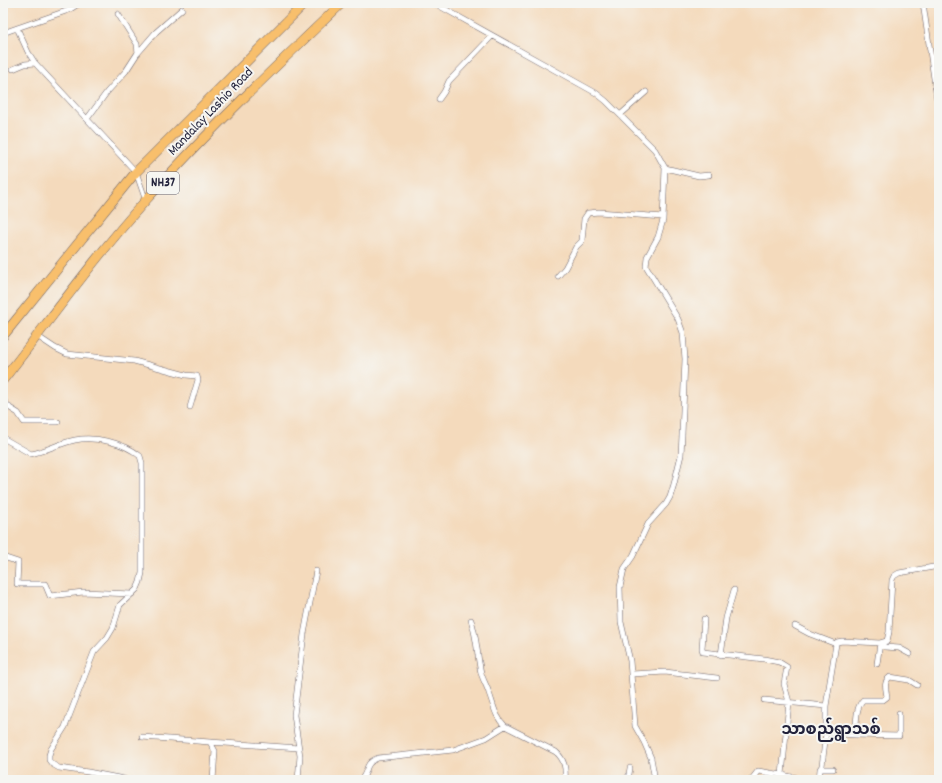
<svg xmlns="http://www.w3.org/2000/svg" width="942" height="783" font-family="Dekko,'Noto Sans Myanmar',sans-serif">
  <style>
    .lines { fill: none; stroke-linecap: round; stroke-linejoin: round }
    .minor-casing { stroke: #6c6268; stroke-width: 6 }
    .trunk-casing { stroke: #6c6268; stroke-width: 10 }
    .minor { stroke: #fff; stroke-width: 5 }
    .trunk { stroke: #f8bf6c; stroke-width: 9 }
    .labels { text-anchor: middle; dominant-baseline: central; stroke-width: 4; stroke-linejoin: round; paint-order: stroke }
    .shield { fill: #f6f6f2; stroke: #626272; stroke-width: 1 }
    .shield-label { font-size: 13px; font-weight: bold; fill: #22223b }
    .street-label { font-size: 14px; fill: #22223b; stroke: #f6f6f2 }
    .quarter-label { font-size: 16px; font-weight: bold; fill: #22223b; stroke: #f6f6f2 }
  </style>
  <rect width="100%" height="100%" fill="#f6f6f2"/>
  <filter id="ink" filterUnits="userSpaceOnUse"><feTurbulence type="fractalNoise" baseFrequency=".025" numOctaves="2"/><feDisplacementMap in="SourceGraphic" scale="8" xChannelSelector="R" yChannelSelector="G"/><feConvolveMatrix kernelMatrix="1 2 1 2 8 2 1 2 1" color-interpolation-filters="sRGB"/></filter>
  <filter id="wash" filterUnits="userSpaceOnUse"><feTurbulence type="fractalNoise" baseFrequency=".012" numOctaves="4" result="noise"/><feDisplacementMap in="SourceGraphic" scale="16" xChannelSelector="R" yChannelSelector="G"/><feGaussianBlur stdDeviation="0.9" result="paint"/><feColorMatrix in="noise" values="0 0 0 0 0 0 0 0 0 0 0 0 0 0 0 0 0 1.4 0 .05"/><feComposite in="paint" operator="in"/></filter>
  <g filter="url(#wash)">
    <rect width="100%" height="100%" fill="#f4dabc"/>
  </g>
  <g filter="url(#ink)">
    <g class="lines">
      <!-- minor casing -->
      <g class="minor-casing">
        <path id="minor" d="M80,3L69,10L17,28L28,52L35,63L136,172L146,201
          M434,3L596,93L606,101L655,150L665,168L663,220L658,237L647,257L646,266L678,319L683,333L685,359L682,435L681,455L674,484L670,497L666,504L648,524L633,556L624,569L620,587L621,622L630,661L635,726L644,742L651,758L655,780
          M923,3L939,113
          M118,14L137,44L138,53
          M3,33L17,28
          M13,69L25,64L35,63
          M439,99L444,92L449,81L492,36
          M620,115L646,92
          M87,119L107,92L126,71L137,54L156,32L182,9
          M665,168L699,176L709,175
          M558,276L565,268L576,247L582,241L584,219L588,213L599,212L663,217
          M37,336L55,348L67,354L134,361L186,375L197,376L198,380L190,407
          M3,400L10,408L18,413L24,422H58
          M3,438L31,454C46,451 60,443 75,440C96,436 125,443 140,456L142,463V573L140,582L137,589L120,605L113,628L107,638L94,652L65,727L51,749L49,755V760L52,764L59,768L88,772L124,779
          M3,557L18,562L17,584H45L50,596L83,592L132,594
          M704,619L702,649L703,652L764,659L779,662L787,667L784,684L789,702L782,775L758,771L751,780
          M471,620C477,637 477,655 481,673C483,680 487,686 489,693C494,706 495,717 505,726L556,752C565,760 566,769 565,780
          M795,626L810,634L836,644
          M880,644L885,647L899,648L910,654
          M721,655L726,618L734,590
          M877,664L880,643
          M632,674L665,672L717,678
          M764,700L826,706
          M826,733L855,735C857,723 855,708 863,700H883L887,697C886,689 883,682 890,677L909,680L917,685
          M855,735L899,736V714
          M142,737L210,742L215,751L213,780
          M210,742L299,748
          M820,769H833
          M782,775L807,780
          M298,780L300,756L294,715L304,634L316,571
          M360,780C370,773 362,764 378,758L453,750L486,738L505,726
          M628,780L630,768
          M819,780L820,769L822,766L826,733V706L836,644L837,642L842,641L880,643L887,641L889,632L892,580L894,576L899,573L939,566"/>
      </g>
      <!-- trunk casing -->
      <g class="trunk-casing">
        <path id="trunk" d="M3,336L136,172L305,3
          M3,380C50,320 95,257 146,200C208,131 275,67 342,3"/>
      </g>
      <!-- minor -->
      <use href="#minor" class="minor"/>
      <!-- trunk -->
      <use href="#trunk" class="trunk"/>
    </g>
  </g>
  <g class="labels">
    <!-- shield labels -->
    <rect class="shield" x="147" y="172" width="32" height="22" rx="3"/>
    <g class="shield-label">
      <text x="163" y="183">NH37</text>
    </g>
    <!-- street labels -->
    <g class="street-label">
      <text transform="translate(211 112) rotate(-46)">Mandalay Lashio Road</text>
    </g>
    <!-- quarter labels -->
    <g class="quarter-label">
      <text x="831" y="730">သာစည်ရွာသစ်</text>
    </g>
  </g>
  <!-- margin -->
  <rect width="942" height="783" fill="none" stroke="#f6f6f2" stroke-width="16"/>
</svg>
